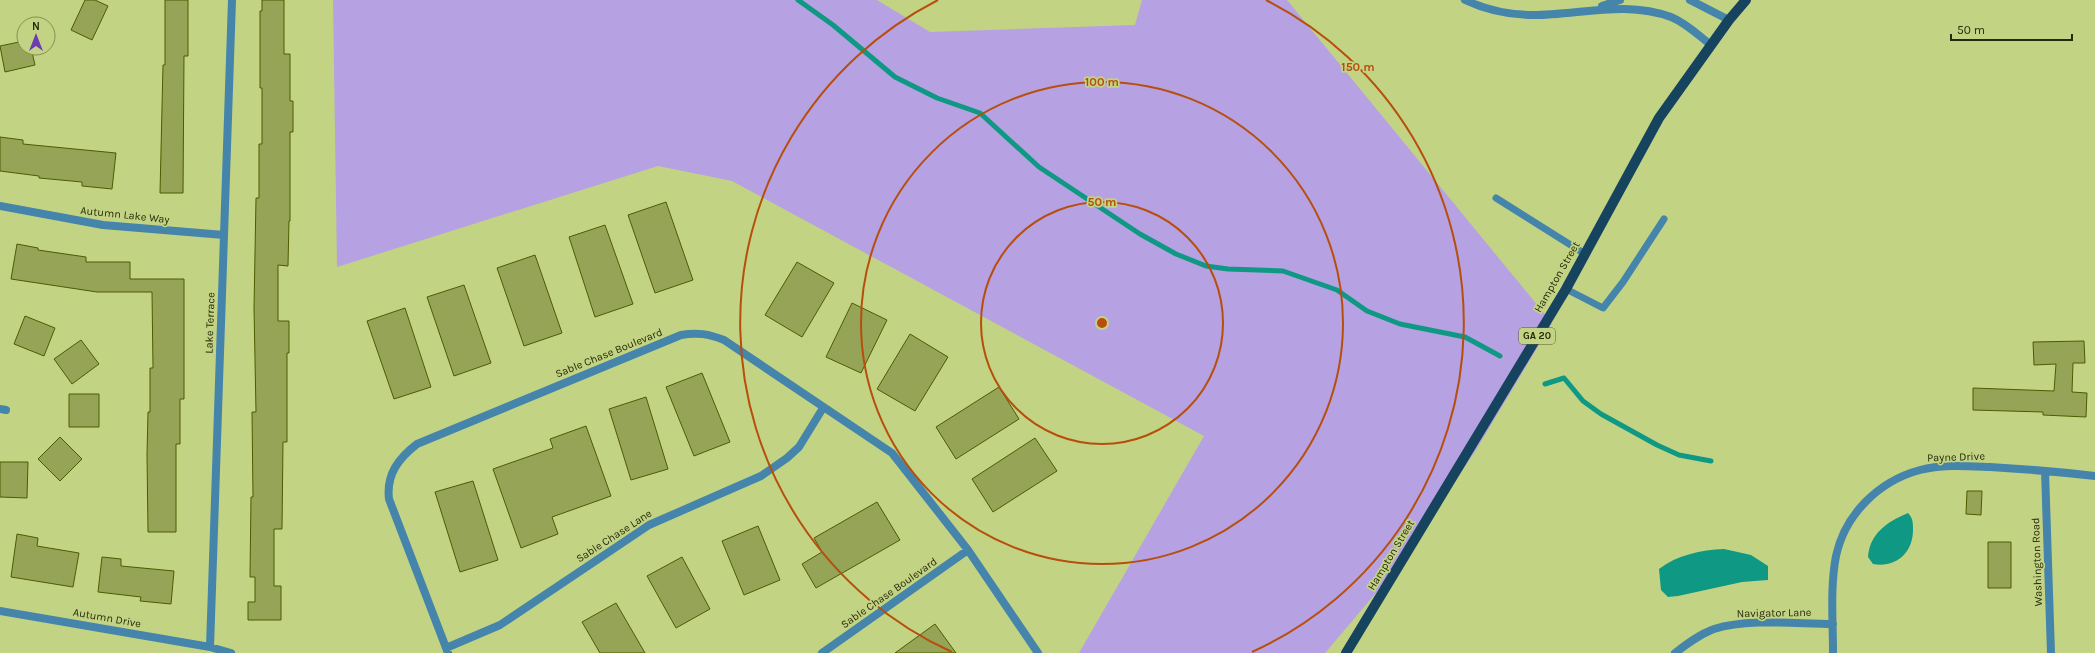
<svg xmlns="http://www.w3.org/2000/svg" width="2095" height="653" font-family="Karla,sans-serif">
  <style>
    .green { fill: #b6a1e3 }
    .water { fill: #0f9884 }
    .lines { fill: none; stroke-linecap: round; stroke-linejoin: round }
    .stream { stroke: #0f9884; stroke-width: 5 }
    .building { fill: #95a457; stroke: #4f5b00 }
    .service { stroke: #4584ab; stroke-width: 7 }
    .minor { stroke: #4584ab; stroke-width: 8 }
    .primary { stroke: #16435e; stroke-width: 10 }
    .ring { fill: none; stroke: #b74e0c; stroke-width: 2 }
    .labels { text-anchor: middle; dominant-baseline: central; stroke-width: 3.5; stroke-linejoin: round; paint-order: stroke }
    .shield { fill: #c3d384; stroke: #545d2f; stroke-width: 1 }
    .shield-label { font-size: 10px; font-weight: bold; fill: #252b0a }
    .street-label { font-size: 11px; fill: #252b0a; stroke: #c3d384 }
    .centre { fill: #b74e0c; stroke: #c3d384; stroke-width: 2 }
    .ring-label { font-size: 12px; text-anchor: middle; font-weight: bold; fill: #b74e0c; stroke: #c3d384; stroke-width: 3.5; stroke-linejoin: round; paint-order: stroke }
  </style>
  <rect width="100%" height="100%" fill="#c3d384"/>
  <!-- green -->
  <path class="green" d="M333,0H877L930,32L1135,25L1142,0H1287L1552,323L1476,450L1398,567L1325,653H1079L1204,436L732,181L658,166L337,267Z"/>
  <!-- water -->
  <path class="water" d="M1908,513C1913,518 1913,523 1913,530C1913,553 1896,568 1873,564L1868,557C1870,533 1887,522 1908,513Z
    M1724,549L1751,555L1768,566V580L1742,582L1678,596L1668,597L1661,590L1659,569C1677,555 1701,550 1724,549Z"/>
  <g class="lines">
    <!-- stream -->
    <path class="stream" d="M798,0L833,25L895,77L937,98L980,113L1039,167L1140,234L1176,254L1206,266L1228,269L1283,271L1337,290L1367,311L1400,324L1465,337L1500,356
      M1545,384L1564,378L1583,401L1601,414L1657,445L1679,455L1711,461"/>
  </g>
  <!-- building -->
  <path class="building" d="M85,0H95L108,6L92,40L71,30Z
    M165,0H188V56H184L183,193H160L163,65H165Z
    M262,0H284V54H290V101H293V132H290V221H289L288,266L278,265V321H289V353H287V442H283L282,529H274V586H281V620H248V602H255V577H250L251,497H253L252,412H256L254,308L256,198H259V144H262V88H260V11H262Z
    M24,41V48H31L35,65L5,72L0,46Z
    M0,137L23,140V144L116,153L112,189L82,186V182L39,178V176L0,171Z
    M666,202L693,280L655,293L628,215Z
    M605,225L633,304L595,317L569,237Z
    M17,244L38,248V250L86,257V262H130V279H184V399H180V444H176V532H148L147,455L148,412H150V368H153L152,292H97L11,279Z
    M535,255L562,333L524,346L497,268Z
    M797,262L834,283L802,337L765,315Z
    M464,285L491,363L454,376L427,297Z
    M852,303L887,320L861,373L826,357Z
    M405,308L431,387L394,399L367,321Z
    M25,316L55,328L44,356L14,344Z
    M910,334L948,357L915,411L877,389Z
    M81,340L99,364L72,384L54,359Z
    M2084,341L2085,363H2073L2072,392L2087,393L2086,417L2043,415V412L1973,410V388L2054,391L2056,364L2034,365L2033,342Z
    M702,373L730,442L694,456L666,387Z
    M999,387L1019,419L956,459L936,427Z
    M69,394H99V427H69Z
    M646,397L668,469L631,480L609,409Z
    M586,426L611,496L552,517L558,534L521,548L493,469L553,448L550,439Z
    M60,437L82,459L60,481L38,459Z
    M1035,438L1057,471L993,512L972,479Z
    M0,462H28L27,498L0,497Z
    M473,481L498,560L460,572L435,492Z
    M1967,491H1982L1981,515L1966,514Z
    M877,502L900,540L816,588L802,564L822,552L814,538Z
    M758,526L780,580L744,595L722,541Z
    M17,534L38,538L37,546L79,553L73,587L11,577Z
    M1988,542H2011V588H1988Z
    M102,557L121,559V566L174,571L171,604L140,601L141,597L98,592Z
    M682,557L710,609L676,628L647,576Z
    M616,603L645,653H600L582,622Z
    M935,624L956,653H895Z"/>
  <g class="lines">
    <!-- service -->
    <path class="service" d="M1496,198L1585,254
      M1566,289L1603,308L1623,282L1664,219"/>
    <!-- minor -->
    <path class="minor" d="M1465,0C1486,10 1510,15 1533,15C1579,15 1626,0 1671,17C1686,23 1698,35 1711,45
      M1690,0L1729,20
      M1602,6L1620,0
      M0,206L103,225L224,235
      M0,409L6,410
      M2045,471L2051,653
      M0,611L210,647L231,653
      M210,647L232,0
      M446,648L500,625L649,525L761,476L787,458L799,447L823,408
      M448,653L389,499C386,474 399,458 417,444L681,335C697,332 709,334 724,340L892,453L968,550L1038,653
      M822,653L968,550
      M1675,653C1687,644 1700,634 1714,629C1750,618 1796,624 1833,624
      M1833,653C1833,621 1830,587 1836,556C1845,514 1879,481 1920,470C1942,464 1967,466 1990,467C2025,469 2060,472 2095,476"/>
    <!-- primary -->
    <path class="primary" d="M1346,653L1566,289L1659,118L1729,20L1746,0"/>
  </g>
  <!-- distance rings -->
  <g class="ring">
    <circle cx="1102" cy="323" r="121"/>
    <circle cx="1102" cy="323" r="241"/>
    <path d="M952 652A362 362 0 0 1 938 0M1266 0A362 362 0 0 1 1252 652"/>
  </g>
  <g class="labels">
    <!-- shield labels -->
    <rect class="shield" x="1519" y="328" width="36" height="16" rx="3"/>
    <g class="shield-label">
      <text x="1537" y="336">GA 20</text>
    </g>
    <!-- street labels -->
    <g class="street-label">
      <text transform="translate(125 215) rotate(6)">Autumn Lake Way</text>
      <text transform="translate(1557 277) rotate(-60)">Hampton Street</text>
      <text transform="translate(210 323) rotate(-88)">Lake Terrace</text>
      <text transform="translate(609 353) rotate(-22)">Sable Chase Boulevard</text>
      <text transform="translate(1956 457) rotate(-2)">Payne Drive</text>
      <text transform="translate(614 536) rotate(-33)">Sable Chase Lane</text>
      <text transform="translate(1391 555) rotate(-59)">Hampton Street</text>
      <text transform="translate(2037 562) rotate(-92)">Washington Road</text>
      <text transform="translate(889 593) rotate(-35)">Sable Chase Boulevard</text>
      <text transform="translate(1774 613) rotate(-1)">Navigator Lane</text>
      <text transform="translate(107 618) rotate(10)">Autumn Drive</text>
    </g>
  </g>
  <circle cx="1102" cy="323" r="6" class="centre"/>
  <g class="ring-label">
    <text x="1358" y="71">150 m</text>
    <text x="1102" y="86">100 m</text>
    <text x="1102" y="206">50 m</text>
  </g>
  <!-- north arrow -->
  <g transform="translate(36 36)"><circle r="19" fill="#c3d384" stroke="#849053"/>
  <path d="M0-3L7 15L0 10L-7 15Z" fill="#6d3cb3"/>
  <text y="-6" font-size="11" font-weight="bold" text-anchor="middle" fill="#252b0a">N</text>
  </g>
  <!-- scale -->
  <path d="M1951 34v6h121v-6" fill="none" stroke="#252b0a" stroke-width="2"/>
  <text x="1957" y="34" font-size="12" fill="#252b0a" stroke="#c3d384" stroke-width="3" paint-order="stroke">50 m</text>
</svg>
